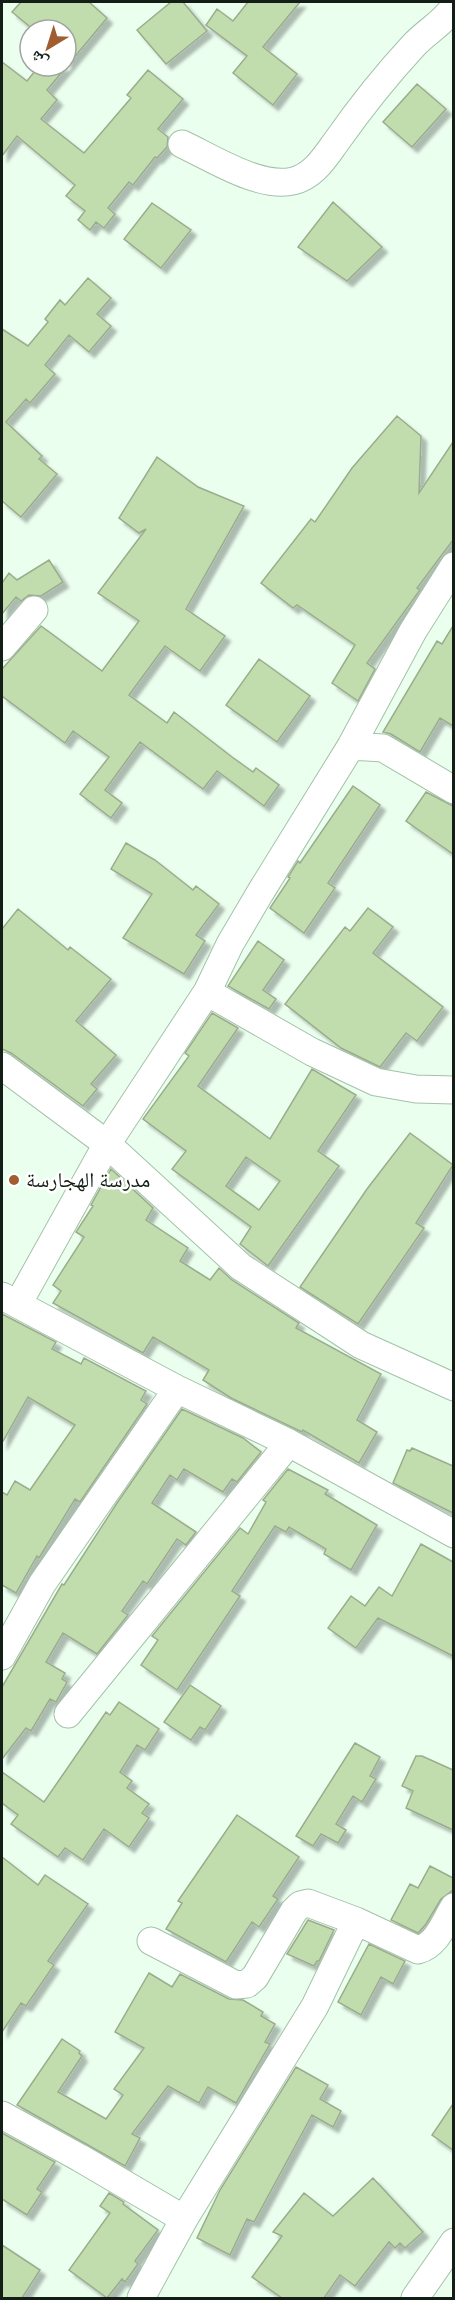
<svg xmlns="http://www.w3.org/2000/svg" width="455" height="2300" font-family="Roboto,'Noto Naskh Arabic',sans-serif">
  <style>
    .building { fill: #c2ddad; stroke: #9bac8d; stroke-width: 1.5; fill-rule: evenodd; filter: url(#shadow) }
    .lines { fill: none; stroke-linecap: round; stroke-linejoin: round }
    .minor-casing { stroke: #a3c2a9; stroke-width: 29 }
    .minor { stroke: #fff; stroke-width: 27 }
    .poi-dot { fill: #a15d2f; stroke: #fff; stroke-width: 2 }
    .labels { text-anchor: middle; dominant-baseline: central; stroke-width: 5; stroke-linejoin: round; paint-order: stroke }
    .poi-label { font-size: 21px; fill: #131f16; stroke: #fff; text-anchor: start }
  </style>
  <defs>
    <filter id="shadow"><feDropShadow dx="5.5" dy="5.5" stdDeviation="1.5" flood-color="#0004"/></filter>
  </defs>
  <rect width="100%" height="100%" fill="#ebffef"/>
  <!-- building -->
  <path class="building" d="M21,2H89L107,18L47,90L57,100L41,119L84,153L131,98L127,95L148,70L183,99L158,129L168,137L167,147L157,158L155,157L133,185L129,182L108,208L115,214L104,228L96,222L90,230L78,220L85,211L66,196L75,185L17,136L2,156V62L27,81L39,66H66V30H34L12,12Z
    M171,2H183L207,31L166,64L137,30Z
    M248,2H300L263,47L297,74L273,105L233,73L247,56L206,25L217,9L233,21Z
    M417,84L446,109L412,147L383,122Z
    M333,202L382,247L347,281L298,247Z
    M152,203L191,230L161,268L124,239Z
    M88,278L111,298L97,314L111,326L89,352L69,335L45,365L55,374L30,403L26,399L6,422L42,456L39,459L57,474L21,517L2,501V329L28,346L48,322L45,319L60,300L65,305Z
    M397,416L421,436L419,493L453,442V540L417,588L420,590L367,663L375,669L358,701L332,683L355,645L297,605L293,608L261,583L311,519L315,522L352,468Z
    M157,457L198,487L244,506L186,609L225,636L200,671L165,646L129,695L167,723L174,712L232,757L253,772L256,768L279,785L264,806L217,771L203,789L140,742L105,790L122,803L111,818L80,794L109,757L73,731L65,743L2,696V669L41,626L102,671L139,621L98,593L146,529L139,533L119,518Z
    M49,560L63,582L41,596L29,595L21,601L16,597L2,614V583L9,573L17,580Z
    M453,626V726L440,718L420,752L391,734L383,732L437,641L442,644Z
    M259,659L310,696L277,742L226,705Z
    M353,786L380,805L328,883L335,888L304,933L270,908L290,878L288,877L298,861L300,863Z
    M426,792L453,806V854L406,821Z
    M126,843L155,860L193,890L196,886L219,904L196,935L205,941L184,974L123,938L152,894L111,869Z
    M368,908L393,927L373,953L443,1007L417,1041L406,1033L380,1067L341,1048L285,1004L345,927L350,931Z
    M18,909L68,950L70,947L111,979L76,1021L116,1055L91,1084L97,1089L83,1106L11,1053L2,1049V929Z
    M258,941L284,960L263,990L276,999L269,1009L228,986Z
    M212,1013L238,1028L198,1086L270,1139L312,1069L356,1095L318,1151L339,1166L268,1266L240,1244L251,1227L172,1169L186,1151L143,1119L189,1056L185,1053ZM246,1157L280,1181L259,1210L226,1186Z
    M410,1133L453,1165L416,1223L424,1228L358,1324L300,1287L367,1189Z
    M111,1169L153,1208L146,1220L188,1248L180,1261L210,1280L219,1268L232,1280L299,1323L296,1328L381,1374L357,1420L377,1432L359,1463L303,1430L302,1432L231,1398L203,1380L209,1370L153,1337L143,1353L53,1303L61,1291L53,1285L84,1237L76,1232L93,1206L91,1205Z
    M2,1314L56,1342L52,1349L81,1364L84,1358L146,1391L141,1400L147,1404L80,1502L75,1499L39,1558L37,1556L16,1593L2,1585V1492L7,1495L15,1481L30,1490L75,1425L28,1397L2,1443Z
    M182,1409L243,1438L261,1452L237,1482L232,1479L223,1492L184,1469L177,1480L170,1475L152,1503L196,1532L186,1545L177,1539L147,1584L143,1581L122,1611L128,1615L97,1654L63,1633L46,1662L65,1673L62,1679L67,1682L56,1702L50,1699L31,1731L26,1728L2,1759V1687L62,1584L64,1585L117,1503Z
    M412,1448L453,1466V1513L393,1483L407,1450L410,1451Z
    M288,1469L328,1490L325,1494L377,1525L351,1570L324,1554L326,1549L289,1527L286,1532L275,1526L232,1591L240,1596L177,1690L141,1665L158,1640L152,1636L240,1528L248,1534L266,1502L263,1500Z
    M421,1544L453,1562V1656L378,1618L356,1648L328,1628L351,1596L365,1606L379,1587L392,1596Z
    M190,1685L221,1706L205,1730L200,1727L191,1740L164,1722Z
    M119,1702L159,1729L145,1750L137,1745L120,1772L132,1781L127,1788L149,1804L142,1813L149,1818L129,1847L104,1829L83,1860L65,1848L58,1857L11,1824L18,1815L2,1803V1772L44,1802L106,1712L110,1715Z
    M355,1743L380,1757L370,1776L376,1779L362,1802L353,1796L336,1824L346,1830L338,1843L321,1834L313,1846L296,1836Z
    M416,1756H422L453,1770V1830L406,1808L413,1791L402,1786Z
    M237,1815L299,1857L273,1896L278,1899L259,1927L252,1922L226,1962L166,1929L182,1903L178,1901Z
    M2,1857L38,1885L45,1875L88,1904L48,1961L54,1965L26,2006L21,2003L2,2032Z
    M430,1866L453,1878V1890L441,1899L426,1924L418,1933L391,1920L410,1884L418,1888Z
    M308,1920L334,1930L319,1961H317L314,1966L287,1954Z
    M369,1944L405,1961L393,1984L381,1977L361,2015L338,2002Z
    M149,1973L172,1987L180,1974L229,1999L243,2000L263,2012L261,2016L275,2024L265,2042L270,2044L236,2103L208,2087L199,2103L168,2086L132,2134L140,2138L125,2166L17,2105L62,2039L80,2051L79,2053L82,2056L58,2092L106,2119L123,2095L114,2089L144,2048L115,2032Z
    M296,2067L328,2085L320,2099L341,2111L333,2127L312,2115L254,2222L247,2219L230,2255L197,2238L220,2190Z
    M453,2104V2150L432,2135Z
    M2,2133L55,2162L37,2189L42,2192L27,2215L2,2199Z
    M373,2178L423,2232L405,2248L400,2243L395,2248L389,2242L355,2286L340,2275L324,2298H282L252,2277L282,2236L273,2232L304,2193L333,2216Z
    M109,2193L124,2202L123,2204L158,2230L135,2261L138,2264L125,2282L122,2279L107,2298L69,2270L110,2213L100,2206Z
    M2,2245L40,2270L22,2298H2Z"/>
  <g class="lines">
    <!-- minor casing -->
    <g class="minor-casing">
      <path id="minor" d="M182,144C212,158 260,189 293,181C314,176 325,157 336,142C360,108 386,75 414,45C427,31 442,24 454,7
        M2,647L34,610
        M351,746L383,748L454,790
        M207,992L312,1052L376,1082L416,1089L454,1090
        M2,1066L107,1144L241,1267L361,1345L454,1387
        M2,1296L177,1389L289,1443L454,1534
        M18,1304L107,1144L207,992L230,944L260,893L351,746L413,631L454,566
        M2,1656L42,1584L177,1389
        M68,1714L289,1443
        M356,1921L418,1950C437,1945 444,1923 454,1907
        M151,1941L236,1985L247,1984L255,1977L294,1911L300,1905L308,1903L356,1921L315,2006L184,2219
        M2,2115L80,2158L184,2219L141,2298
        M415,2298L454,2242"/>
    </g>
    <!-- minor -->
    <use href="#minor" class="minor"/>
  </g>
  <!-- markers -->
  <circle class="poi-dot" cx="14" cy="1180" r="6"/>
  <g class="labels">
    <!-- poi labels -->
    <g class="poi-label">
      <text x="26" y="1180">مدرسة الهجارسة</text>
    </g>
  </g>
  <!-- border -->
  <rect width="455" height="2300" fill="none" stroke="#131f16" stroke-width="6"/>
  <!-- north arrow -->
  <g transform="translate(48 48) rotate(218)"><circle r="28" fill="#ffffff" stroke="#a1a5a2" stroke-width="1.5"/>
  <path d="M0-4.5L10 22L0 15L-10 22Z" fill="#a15d2f"/>
  <text y="-9" font-size="16" font-weight="bold" text-anchor="middle" fill="#131f16">ش</text>
  </g>
</svg>
